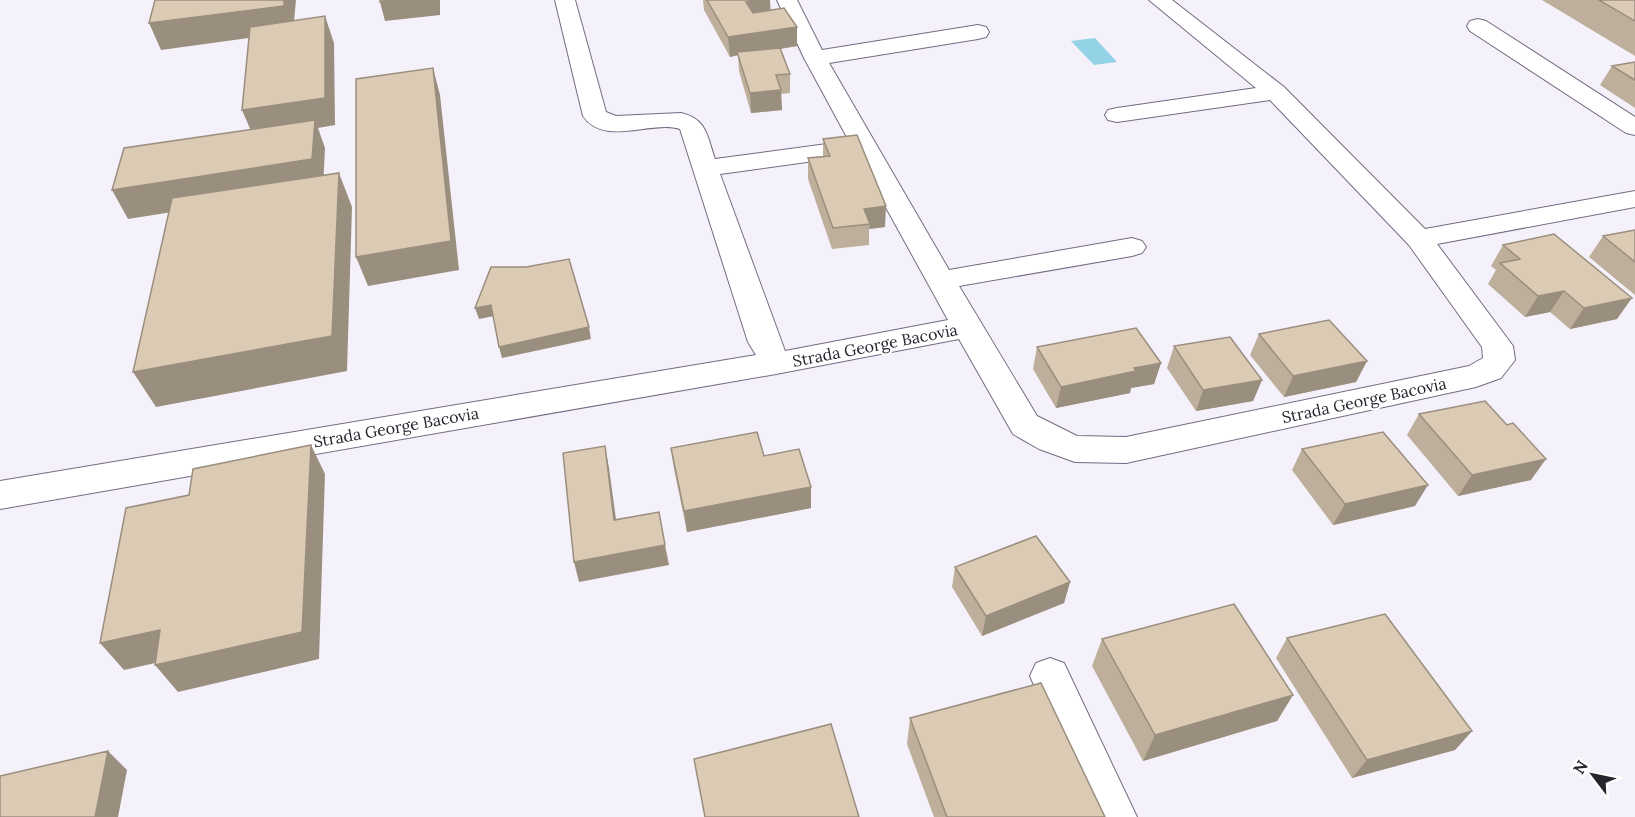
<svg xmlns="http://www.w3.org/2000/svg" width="1635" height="817" font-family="Lora,serif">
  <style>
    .water { fill: #94d2e5 }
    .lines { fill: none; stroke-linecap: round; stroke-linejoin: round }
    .minor-casing { stroke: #756b82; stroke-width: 2 }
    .minor { fill: #fff; fill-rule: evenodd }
    .wall { fill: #bdaf9b }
    .shaded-wall { fill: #9a8e7e }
    .building { fill: #dccbb4; stroke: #9a8e7e; stroke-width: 1.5 }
    .labels { text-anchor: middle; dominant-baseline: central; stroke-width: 4.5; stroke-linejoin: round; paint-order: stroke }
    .street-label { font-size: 16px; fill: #28242e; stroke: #fff }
  </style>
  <rect width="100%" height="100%" fill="#f5f1fb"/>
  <!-- water -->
  <path class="water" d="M1095,38L1117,62L1094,65L1071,41Z"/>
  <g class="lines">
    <!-- minor casing -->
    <g class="minor-casing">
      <path id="minor" d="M555,0H575L606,112L616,116L681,113C707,119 707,136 715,159L849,141L804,58L777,0H797L822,50L978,25L986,27L989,32L986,37L978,39L829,63L949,270L1132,238L1142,241L1146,247L1142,253L1132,256L959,286L1037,416L1077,436L1126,437L1469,366L1483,358L1482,347L1409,245L1270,100L1117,122L1108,120L1105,115L1108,110L1117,108L1256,88L1149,0H1172L1284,87L1425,229L1635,191V207L1437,244L1513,346L1515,360L1501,378L1476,387L1126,463L1075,462L1039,449L1013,434L959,339L776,374L0,509V481L756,355L748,342L680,129C651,120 604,147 583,116ZM857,155L948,320L785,351L720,174Z
        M1478,19L1486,21L1635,117V135L1626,133L1470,31L1467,26L1470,21Z
        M1050,658L1064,663L1137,817H1091L1030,676L1036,663Z"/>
    </g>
    <!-- minor -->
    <use href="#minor" class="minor"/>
  </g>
  <!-- wall -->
  <path class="wall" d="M703,0H770V10L797,46L781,49L790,74V93L781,94L782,110L751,113L739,71L738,55L730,57L704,10Z
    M1542,0H1635V56Z
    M1635,62V108L1600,85L1612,66Z
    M823,139L885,227L869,229V245L832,249L808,179V158L823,156Z
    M1635,230V295L1589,257L1603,236Z
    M1503,245L1617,319L1570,329L1550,312L1525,317L1488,284L1496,270L1491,266Z
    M1259,334L1367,361L1356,382L1284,397L1250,355Z
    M1174,346L1262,380L1253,401L1196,411L1167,368Z
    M1037,347L1161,363L1154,384L1131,388L1130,393L1056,408L1033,369Z
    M1419,414L1531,480L1458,496L1407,435Z
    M671,448L764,456L811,508L687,532L674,469Z
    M1302,449L1415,506L1333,525L1292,470Z
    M955,567L1070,582L1064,603L982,636L952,587Z
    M1287,638L1472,731L1455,750L1352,778L1276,658Z
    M1102,639L1293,695L1277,721L1143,761L1092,666Z
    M910,718L1105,817H934L907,744Z"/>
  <!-- shaded-wall -->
  <path class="shaded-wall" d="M284,0H296L293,32L161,50L149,23Z
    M401,0H440V15L385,21L380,2Z
    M761,0H770L771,17L747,21L746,2Z
    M325,16L334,43L335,125L318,128L325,148L323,188L128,219L112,190L254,138L242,110Z
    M797,27V46L739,55L737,52L738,55L730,57L728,37Z
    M433,68L440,95L459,270L368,286L356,257Z
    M781,90L782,110L751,113L750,93Z
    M339,173L352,207L347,371L156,407L133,372Z
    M886,206L885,227L869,229L870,224L864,209Z
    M1564,291L1550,312L1525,317L1538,296Z
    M1632,298L1617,319L1570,329L1584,308Z
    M491,305L494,316L479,319L475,308Z
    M589,327L591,339L502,358L499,347Z
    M1367,361L1356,382L1284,397L1293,376Z
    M1161,363L1154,384L1131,388L1130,393L1056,408L1061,387L1134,368Z
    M1262,380L1253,401L1196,411L1203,390Z
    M311,445L325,474L319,659L178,692L155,665Z
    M605,446L609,468L619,541L614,520Z
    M1546,459L1531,480L1458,496L1472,475Z
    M1428,485L1415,506L1333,525L1345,504Z
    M811,487V508L687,532L684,511Z
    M665,545L669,565L579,582L574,562Z
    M1070,582L1064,603L982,636L986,616Z
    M160,630L182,657L124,670L100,643Z
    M1293,695L1277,721L1143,761L1155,735Z
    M1472,731L1455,750L1352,778L1367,760Z
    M108,751L127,770L118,817H95Z"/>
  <!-- building -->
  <path class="building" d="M155,0H284V6L149,23Z
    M380,0H401L380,2Z
    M707,0H761L746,2L753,13L784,8L797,27L728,37Z
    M1599,0H1635V21Z
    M325,16V98L242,110L250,27Z
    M780,48L790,74L776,75L781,90L750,93L737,52Z
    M1635,62V80L1612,66Z
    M433,68L451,241L356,257V79Z
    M315,120L312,159L112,190L124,148Z
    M857,135L886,206L864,209L870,224L833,228L808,158L830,156L823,139Z
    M339,173L332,336L133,372L172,198Z
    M1635,230V262L1603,236Z
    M1554,234L1632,298L1584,308L1564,291L1538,296L1500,263L1520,259L1503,245Z
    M569,259L589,327L499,347L491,305L475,308L491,267H526Z
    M1329,320L1367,361L1293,376L1259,334Z
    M1136,328L1161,363L1134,368L1136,371L1061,387L1037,347Z
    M1230,337L1262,380L1203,390L1174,346Z
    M1485,401L1507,425L1513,423L1546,459L1472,475L1419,414Z
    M757,432L764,456L799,449L811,487L684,511L671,448Z
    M1383,432L1428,485L1345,504L1302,449Z
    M311,445L302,632L155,665L160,630L100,643L126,508L189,495L193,469Z
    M605,446L614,520L659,512L665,545L574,562L563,453Z
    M1036,536L1070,582L986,616L955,567Z
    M1234,604L1293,695L1155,735L1102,639Z
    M1385,614L1472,731L1367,760L1287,638Z
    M1041,683L1105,817H947L910,718Z
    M831,724L859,817H705L694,759Z
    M108,751L95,817H0V776Z"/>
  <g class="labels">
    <!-- street labels -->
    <g class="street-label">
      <text transform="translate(875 345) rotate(-11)">Strada George Bacovia</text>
      <text transform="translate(1364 400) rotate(-12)">Strada George Bacovia</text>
      <text transform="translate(396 427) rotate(-10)">Strada George Bacovia</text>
    </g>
  </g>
  <!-- north arrow -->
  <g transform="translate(1593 775) rotate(302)" stroke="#ffffff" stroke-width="4.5" paint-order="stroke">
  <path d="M0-4.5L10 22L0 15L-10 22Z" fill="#28242e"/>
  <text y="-9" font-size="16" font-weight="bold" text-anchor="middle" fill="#28242e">N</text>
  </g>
</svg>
